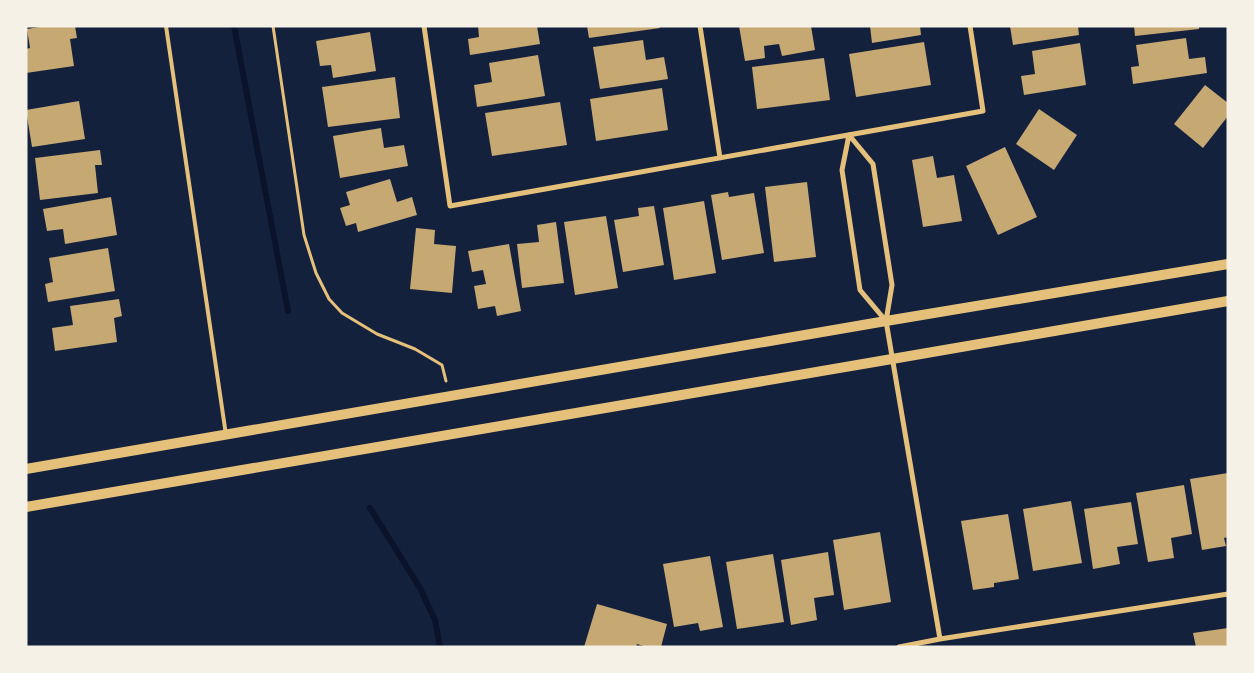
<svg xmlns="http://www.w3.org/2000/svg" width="1254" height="673" font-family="'PT Sans Narrow',sans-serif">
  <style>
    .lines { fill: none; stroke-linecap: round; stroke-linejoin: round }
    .stream { stroke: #0b132b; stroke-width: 6 }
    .building { fill: #c6a872 }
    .path { stroke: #e5c07b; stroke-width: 3 }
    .service { stroke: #e5c07b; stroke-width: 4 }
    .minor { stroke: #e5c07b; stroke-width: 5 }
    .secondary { stroke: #e5c07b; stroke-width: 10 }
  </style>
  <rect width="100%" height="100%" fill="#14213d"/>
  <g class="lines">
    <!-- stream -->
    <path class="stream" d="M234,26L288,311
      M370,508L420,588L435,620L440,647"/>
  </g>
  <!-- building -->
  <path class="building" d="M46,26H75L77,38L70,39L74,66L26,73V49L30,48L27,29Z
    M478,26H537L540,44L470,55L468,39L479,37Z
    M587,26H659L660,28L589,38Z
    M739,26H811L815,50L782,56L779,44L764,46L765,58L745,61Z
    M870,26H920L921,35L872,43Z
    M1010,26H1078L1079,35L1013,45Z
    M1134,26H1199V29L1135,36Z
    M370,32L376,71L333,78L331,65L320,66L316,41Z
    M1186,38L1189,59L1205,57L1207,73L1133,84L1131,67L1139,66L1136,45Z
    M643,40L646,60L664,57L668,79L600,89L593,47Z
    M924,42L931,85L856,97L849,54Z
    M1080,43L1086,85L1024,95L1021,76L1035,74L1032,51Z
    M538,55L545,96L477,107L474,85L492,82L489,63Z
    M824,58L830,100L757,109L752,67Z
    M395,77L400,118L328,127L322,87Z
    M1205,85L1228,103V116L1203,148L1174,124Z
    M662,88L668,130L596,141L590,99Z
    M79,101L85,139L32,147L26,110Z
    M560,102L567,145L492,156L485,113Z
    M1039,109L1077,135L1054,170L1016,144Z
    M381,128L384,148L404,145L408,166L340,178L333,136Z
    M1005,147L1037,217L998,235L966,166Z
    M100,150L102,165H95L98,193L40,200L35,158Z
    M933,156L937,178L954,175L962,221L923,227L912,160Z
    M390,179L397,202L412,197L417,215L358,232L356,223L346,226L340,208L350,205L346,192Z
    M807,182L816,257L774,262L765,187Z
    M728,192L729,197L754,193L764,253L722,260L711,195Z
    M111,197L117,235L65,244L63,229L47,231L43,209Z
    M704,201L716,273L674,280L663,208Z
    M654,206L664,265L623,272L614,220L639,216L638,208Z
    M606,216L618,288L575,295L564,222Z
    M556,222L564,283L522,288L517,244L539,242L537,225Z
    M416,228L435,230L434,244L456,246L452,293L410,289Z
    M509,244L521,311L497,316L495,306L478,309L474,286L486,284L483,270L472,272L468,251Z
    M108,248L115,291L48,302L45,284L53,282L49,258Z
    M119,299L122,316L114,318L117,342L55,351L52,328L73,325L70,306Z
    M1228,473V537L1224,538L1226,546L1202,550L1190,479Z
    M1184,485L1192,534L1171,538L1174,558L1148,562L1136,493Z
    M1071,501L1082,563L1033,571L1023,509Z
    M1131,502L1138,544L1117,547L1120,564L1093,569L1084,509Z
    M1008,514L1019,579L994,583V587L973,590L961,521Z
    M880,532L891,602L844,610L833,540Z
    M828,552L834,595L814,598L817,620L791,625L781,560Z
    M773,554L784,622L737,629L726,562Z
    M710,556L723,627L700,631L698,623L674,627L663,564Z
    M597,604L667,624L661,647H647L637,644L636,647H584Z
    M1228,628V647H1196L1193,633Z"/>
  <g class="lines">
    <!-- path -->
    <path class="path" d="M273,26L304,235L316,273L329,299L342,313L377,334L415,349L442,365L446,381"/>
    <!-- service -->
    <path class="service" d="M166,26L226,435"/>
    <!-- minor -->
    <path class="minor" d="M424,26L450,206L983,111L970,26
      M700,26L720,158
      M849,135L873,164L892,285L886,321L940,639
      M849,135L842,170L860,290L886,321
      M899,647L940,639L1228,594"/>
    <!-- secondary -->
    <path class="secondary" d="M26,469L886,321L1228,264
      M26,507L892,359L1228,301"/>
  </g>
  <!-- border -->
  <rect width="1254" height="673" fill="none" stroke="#f6f1e7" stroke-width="55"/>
</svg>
